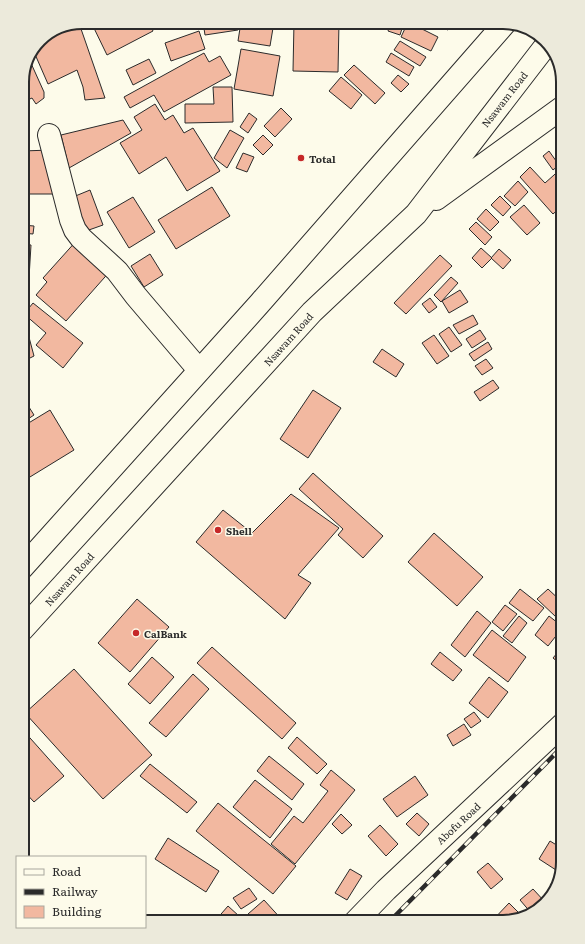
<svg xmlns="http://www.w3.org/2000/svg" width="585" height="944" font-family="Literata,serif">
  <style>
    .building { fill: #f2b8a0; stroke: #2b2b2b }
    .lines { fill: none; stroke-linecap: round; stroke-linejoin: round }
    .street-casing { stroke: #2b2b2b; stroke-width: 24 }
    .highway-casing { stroke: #2b2b2b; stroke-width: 24 }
    .street { stroke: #fdfbea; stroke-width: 22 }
    .highway { stroke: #fdfbea; stroke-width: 22 }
    .rail-casing { stroke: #2b2b2b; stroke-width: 4.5 }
    .rail { stroke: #fdfbea; stroke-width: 3; stroke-dasharray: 9; stroke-linecap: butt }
    .poi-dot { fill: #c62828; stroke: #fdfbea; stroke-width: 1.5 }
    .labels { text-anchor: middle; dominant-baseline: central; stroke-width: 3; stroke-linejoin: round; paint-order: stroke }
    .street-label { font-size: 10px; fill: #2b2b2b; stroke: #fdfbea }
    .poi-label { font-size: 10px; font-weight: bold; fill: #2b2b2b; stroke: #fdfbea; text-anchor: start }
    .rim { fill: none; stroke: #2b2b2b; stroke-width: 2 }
  </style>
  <rect width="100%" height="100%" fill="#fdfbea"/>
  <!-- building -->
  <path class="building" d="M91,22H149L153,31L107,55Z
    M203,22H236L238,30L205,35Z
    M241,22H274L270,46L238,41Z
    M294,22H339L338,72L293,71Z
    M391,22H404L400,35L388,31Z
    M408,22L438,37L431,51L401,37Z
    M427,22H451L448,30Z
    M80,26L105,98L85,100L83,87L77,70L48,84L34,52L39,40Z
    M199,31L205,49L171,61L165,43Z
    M400,41L426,57L420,66L394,50Z
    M241,49L280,56L273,96L234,89Z
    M204,53L209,62L220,56L231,75L164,112L154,95L130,108L124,97Z
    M391,53L414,67L409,76L386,62Z
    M149,59L156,73L133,85L126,70Z
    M30,61L44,92V98L36,104L32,98L23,102L25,106L22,108V78Z
    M354,65L385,93L375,104L344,75Z
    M398,75L409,84L401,92L391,83Z
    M341,77L362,95L351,109L329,91Z
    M213,87H232L233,122L185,123V104H214Z
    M155,104L165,120L173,115L184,133L193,128L220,171L187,191L166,157L139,174L120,143L142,130L134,117Z
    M281,108L292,119L275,137L264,126Z
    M249,113L257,119L248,133L240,127Z
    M123,120L131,133L69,168L61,135Z
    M230,130L244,138L227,168L214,158Z
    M263,135L273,145L263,155L253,145Z
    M51,150L53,194H27L28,214H22V151Z
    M549,151L559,165L553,170L543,156Z
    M243,153L254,157L247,172L236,168Z
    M530,167L545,183L563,167V205L553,214L520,177Z
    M518,181L528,192L515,206L504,196Z
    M212,187L230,216L176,249L158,220Z
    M90,190L103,225L86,231L73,197Z
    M500,196L511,207L503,216L491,205Z
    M133,197L155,232L129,248L107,212Z
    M524,205L540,223L527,235L510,217Z
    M486,209L499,222L490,231L477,219Z
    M476,222L492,237L485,245L469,229Z
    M22,225L34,226L33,234L22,233Z
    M78,239L112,269L66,321L36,295L47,282L43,278Z
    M22,244L31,245L29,278H22Z
    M481,248L492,258L482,268L472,258Z
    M499,249L511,260L503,269L491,258Z
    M150,254L163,275L144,287L131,266Z
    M440,255L452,266L406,314L394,303Z
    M451,277L458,283L441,302L434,295Z
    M460,290L468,302L449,313L442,301Z
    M430,298L437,307L429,313L422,304Z
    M33,303L83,343L63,368L36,345L46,333L24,314Z
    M22,311L34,356L22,362Z
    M473,315L478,324L459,334L453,325Z
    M449,327L462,345L451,352L439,334Z
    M480,330L486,339L472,348L466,339Z
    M434,335L449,356L437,364L422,343Z
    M488,342L492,349L474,361L469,354Z
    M382,349L404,364L396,377L373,362Z
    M486,359L493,368L482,375L475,366Z
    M493,380L499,388L480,401L474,392Z
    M313,390L341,408L308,458L280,439Z
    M22,396L34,415L22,423Z
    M50,410L74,450L25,480L22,475V427Z
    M313,473L383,536L363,558L338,535L343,529L299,489Z
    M291,494L339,528L298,575L311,583L285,619L196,542L223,510L252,533Z
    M434,533L483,577L457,606L408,562Z
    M520,589L544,608L533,621L509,603Z
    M548,589L563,603V610L556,617L537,599Z
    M137,599L169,627L130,672L98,643Z
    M505,605L517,614L503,631L492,622Z
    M477,611L491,623L465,657L451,645Z
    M519,616L527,623L512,643L503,636Z
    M549,616L563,627L548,646L535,635Z
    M492,630L526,657L508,682L473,655Z
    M563,646V666L553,658Z
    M212,647L296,723L282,739L197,663Z
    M440,652L462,670L453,681L431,664Z
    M152,657L174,677L150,704L128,684Z
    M74,669L152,755L103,799L25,713Z
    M193,674L209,689L166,737L149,723Z
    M489,677L508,692L488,718L469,703Z
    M474,712L481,721L471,728L464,719Z
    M464,724L471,735L453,746L447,735Z
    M22,729L64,776L34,802L22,789Z
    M297,737L327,764L317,774L288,748Z
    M269,756L304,784L292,800L257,771Z
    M150,764L197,802L187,813L140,776Z
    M331,770L355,790L295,864L271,844L294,816L303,823L328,791L320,785Z
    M415,776L428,795L397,817L383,799Z
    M255,780L292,809L270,838L233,807Z
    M218,803L296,866L273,894L196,831Z
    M417,813L429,824L419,836L406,824Z
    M341,814L352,825L342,834L332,824Z
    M380,825L398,844L386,856L368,836Z
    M168,838L219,871L206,892L155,859Z
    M550,841L563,849V861L556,870L539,859Z
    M488,863L503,879L491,889L477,872Z
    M350,869L362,876L347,900L335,893Z
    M560,874L555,890L550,885Z
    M249,888L257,899L241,909L233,898Z
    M533,889L545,902L532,914L520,900Z
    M264,900L284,922H254L248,914Z
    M509,903L523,917L503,922H491Z
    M228,906L239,916L233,922H217L215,921Z"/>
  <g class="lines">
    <!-- street casing -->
    <g class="street-casing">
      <path id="street" d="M49,135L71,220L75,230L81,238L117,271L136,296L199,370
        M355,922L386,890L563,724"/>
    </g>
    <!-- highway casing -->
    <g class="highway-casing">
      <path id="highway" d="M436,199L563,107
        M22,568L260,303L506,22
        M22,630L312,312L416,214L547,44"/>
    </g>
    <!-- street -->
    <use href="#street" class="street"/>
    <!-- highway -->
    <use href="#highway" class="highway"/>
    <!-- rail casing -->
    <g class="rail-casing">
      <path id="rail" d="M389,922L563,746"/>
    </g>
    <!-- rail -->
    <use href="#rail" class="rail"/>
  </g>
  <!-- markers -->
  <g class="poi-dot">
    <circle cx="301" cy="158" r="4"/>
    <circle cx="218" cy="530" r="4"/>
    <circle cx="136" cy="633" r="4"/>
  </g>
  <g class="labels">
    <!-- street labels -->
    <g class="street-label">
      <text transform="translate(504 99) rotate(-52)">Nsawam Road</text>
      <text transform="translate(288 339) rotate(-48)">Nsawam Road</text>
      <text transform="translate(69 579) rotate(-48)">Nsawam Road</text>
      <text transform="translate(458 823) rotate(-43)">Abofu Road</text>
    </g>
    <!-- poi labels -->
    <g class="poi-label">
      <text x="309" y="158">Total</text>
      <text x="226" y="530">Shell</text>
      <text x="144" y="633">CalBank</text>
    </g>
  </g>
  <!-- crop -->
  <path d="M0 0H585V944H0ZM82 29H503A53 53 0 0 1 556 82V862A53 53 0 0 1 503 915H82A53 53 0 0 1 29 862V82A53 53 0 0 1 82 29Z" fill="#eceadb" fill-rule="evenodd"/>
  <path class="rim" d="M82 29H503A53 53 0 0 1 556 82V862A53 53 0 0 1 503 915H82A53 53 0 0 1 29 862V82A53 53 0 0 1 82 29Z"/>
  <!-- legend -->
  <rect x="16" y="856" width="130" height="72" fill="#fdfbea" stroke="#a9a89e"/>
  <rect x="24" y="869" width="20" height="6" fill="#fdfbea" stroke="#a9a89e"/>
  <text x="52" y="876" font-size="12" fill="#2b2b2b">Road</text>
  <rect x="24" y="889" width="20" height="6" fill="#2b2b2b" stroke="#a9a89e"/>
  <text x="52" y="896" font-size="12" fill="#2b2b2b">Railway</text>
  <rect x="24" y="906" width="20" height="12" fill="#f2b8a0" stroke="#a9a89e"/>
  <text x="52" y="916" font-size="12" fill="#2b2b2b">Building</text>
</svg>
